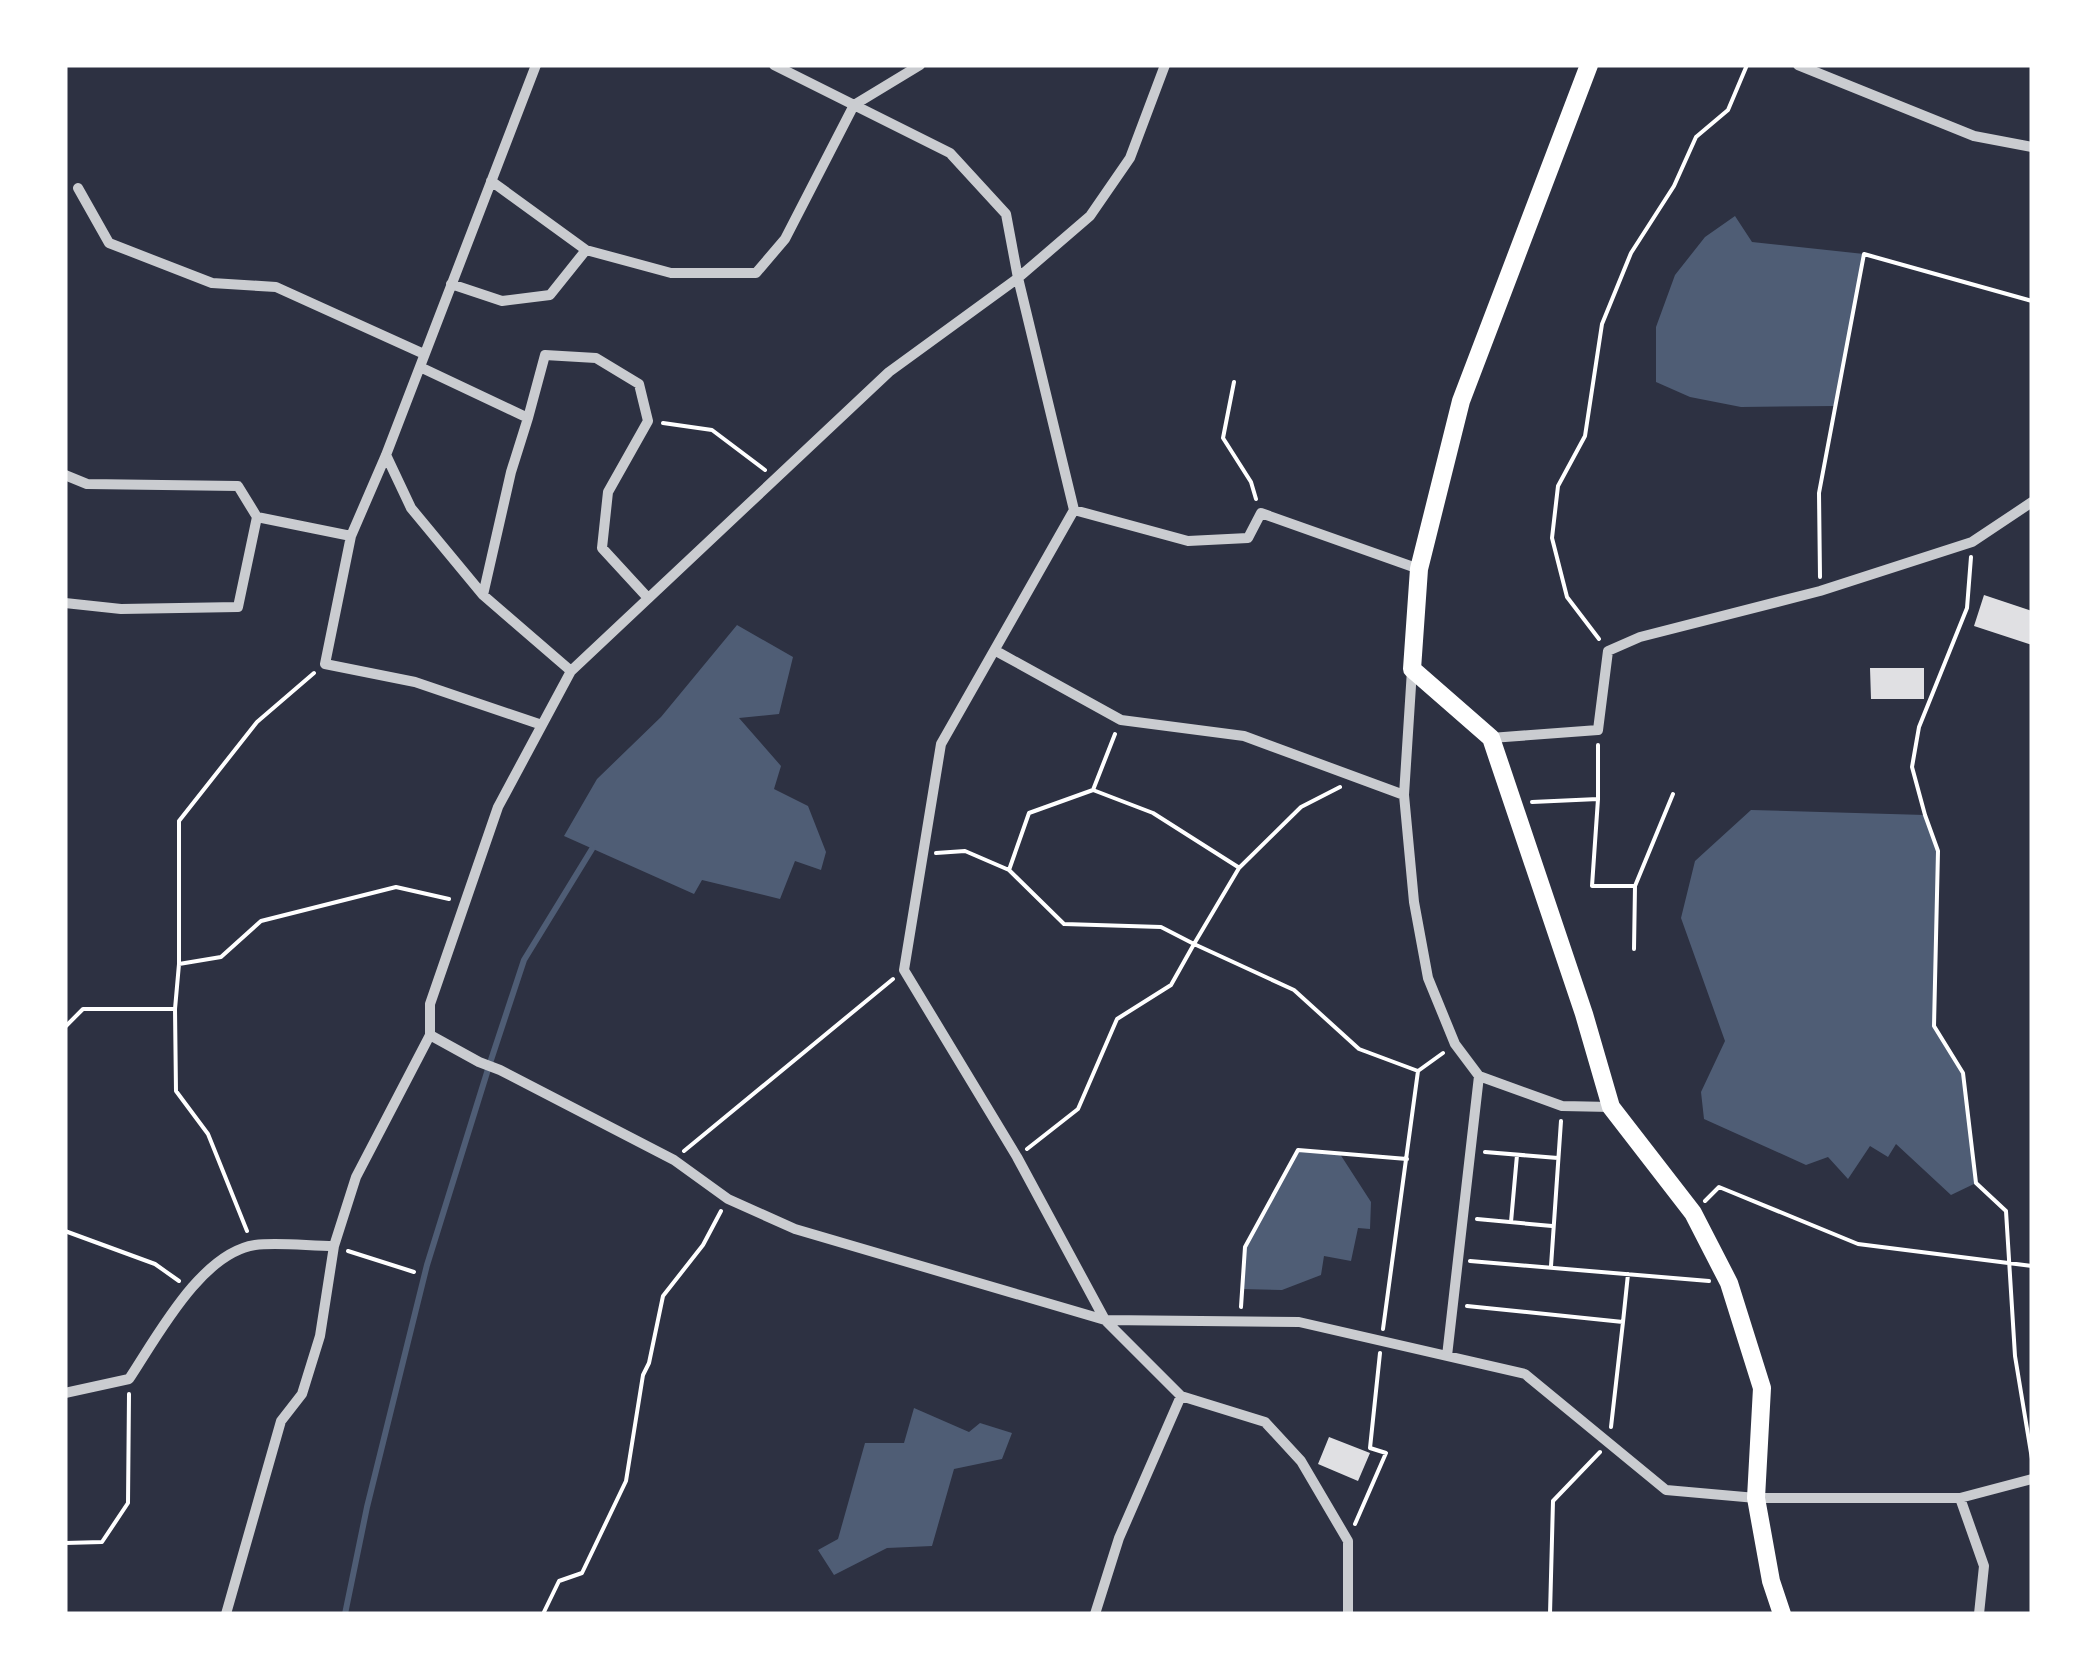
<svg xmlns="http://www.w3.org/2000/svg" width="2097" height="1679" font-family="Figtree,sans-serif">
  <style>
    .water { fill: #4f5d75 }
    .lines { fill: none; stroke-linecap: round; stroke-linejoin: round }
    .stream { stroke: #4f5d75; stroke-width: 6 }
    .building { fill: #e0e0e3 }
    .path { stroke: #fff; stroke-width: 4 }
    .minor { stroke: #caccd0; stroke-width: 10 }
    .secondary { stroke: #fff; stroke-width: 18 }
  </style>
  <rect width="100%" height="100%" fill="#2d3142"/>
  <!-- water -->
  <path class="water" d="M1735,216L1752,242L1864,254L1834,406L1741,407L1690,397L1656,382V327L1675,275L1705,237Z
    M737,625L793,657L779,714L739,718L781,766L774,789L808,806L826,852L821,870L795,861L780,899L702,880L694,894L564,836L597,779L661,717Z
    M1751,810L1925,815L1938,851L1934,1026L1963,1073L1976,1183L1951,1195L1896,1144L1888,1157L1870,1146L1848,1179L1828,1157L1806,1165L1704,1119L1701,1092L1725,1041L1681,918L1695,861Z
    M1298,1150L1340,1154L1371,1202L1370,1229L1358,1228L1351,1261L1324,1256L1321,1275L1282,1290L1242,1289L1245,1247Z
    M914,1408L969,1432L980,1423L1012,1433L1002,1459L954,1469L932,1546L887,1548L834,1575L818,1550L838,1539L865,1443H904Z"/>
  <g class="lines">
    <!-- stream -->
    <path class="stream" d="M345,1614L367,1507L427,1265L489,1066L524,960L592,849"/>
  </g>
  <!-- building -->
  <path class="building" d="M1984,595L2032,611V645L1974,626Z
    M1870,668H1924V699H1871Z
    M1329,1437L1370,1453L1358,1481L1318,1464Z"/>
  <g class="lines">
    <!-- path -->
    <path class="path" d="M1234,382L1223,438L1251,482L1256,499
      M663,423L712,430L765,470
      M1971,557L1967,608L1919,727L1912,767L1925,815L1938,851L1934,1026L1963,1073L1976,1183L2006,1211L2015,1356L2032,1459
      M1820,577L1819,493L1864,254L2032,301
      M1599,639L1567,597L1552,538L1558,486L1585,436L1602,324L1631,253L1674,186L1696,137L1728,110L1747,65
      M1093,790L1153,813L1238,867
      M1598,799L1592,886H1635L1673,794
      M1532,802L1598,799V745
      M936,853L965,851L1009,870L1029,813L1093,790L1115,734
      M1009,870L1064,924L1161,927L1194,944L1239,868L1301,807L1340,787
      M1634,949L1635,886
      M179,964L221,957L261,921L396,887L449,899
      M175,1009L179,964V821L257,722L314,673
      M65,1027L83,1009H175L176,1091L208,1134L247,1231
      M1027,1149L1078,1109L1117,1019L1171,985L1194,944L1294,990L1359,1049L1418,1071
      M684,1151L893,979
      M1485,1152L1558,1158
      M1705,1201L1719,1187L1858,1244L2032,1266
      M1477,1219L1552,1226
      M1511,1222L1517,1155
      M65,1231L155,1264L179,1281
      M348,1251L414,1272
      M1470,1261L1709,1281
      M1551,1266L1561,1121
      M1467,1306L1623,1322L1628,1274
      M1241,1307L1245,1247L1298,1150L1407,1159
      M1383,1329L1418,1071L1443,1053
      M1611,1427L1623,1322
      M1355,1524L1386,1453L1370,1448L1380,1353
      M65,1543L102,1542L128,1503L129,1394
      M543,1614L559,1581L582,1573L626,1481L643,1375L649,1363L663,1296L703,1245L721,1211
      M1550,1614L1553,1501L1600,1452"/>
    <!-- minor -->
    <path class="minor" d="M536,65L386,455L351,536L325,664L415,682L542,725
      M774,65L950,153L1006,214L1018,278L1074,510L941,744L904,970L1017,1157L1105,1320L1181,1396L1265,1422L1301,1461L1348,1541V1614
      M1798,65L1974,136L2032,147
      M491,181L586,250L671,273H756L785,239L854,105L920,65
      M78,188L109,243L212,283L276,287L424,354
      M451,284L502,301L550,295L586,250
      M420,367L528,418L545,355L596,358L639,384L648,421L608,492L602,548L648,598
      M386,455L411,508L483,595L571,671
      M65,475L87,484L238,486L257,517
      M1074,510L1188,541L1248,538L1261,513L1419,569
      M483,595L511,472L528,418
      M65,603L121,609L238,607L257,517L351,536
      M996,651L1121,720L1244,736L1404,795
      M1412,670L1404,795L1414,902L1428,978L1455,1044L1479,1076L1562,1106L1611,1107
      M1491,738L1598,730L1608,651L1640,637L1820,591L1972,542L2032,502
      M430,1035L479,1062L500,1070L674,1160L728,1199L795,1229L1105,1320L1299,1322L1525,1374L1666,1490L1756,1498H1960L2032,1479
      M1447,1356L1479,1076
      M65,1393L129,1379C157,1337 201,1253 255,1245C277,1242 310,1246 334,1246
      M1960,1498L1984,1566L1979,1614
      M226,1614L281,1421L302,1394L320,1336L334,1246L356,1177L430,1035V1004L498,807L571,671L889,372L1018,278L1090,216L1130,158L1165,65
      M1095,1614L1119,1538L1181,1396"/>
    <!-- secondary -->
    <path class="secondary" d="M1589,65L1461,401L1419,569L1412,669L1491,738L1584,1014L1611,1107L1693,1213L1729,1283L1762,1388L1756,1498L1771,1581L1782,1614"/>
  </g>
  <!-- border -->
  <rect width="2097" height="1679" fill="none" stroke="#ffffff" stroke-width="135"/>
</svg>
